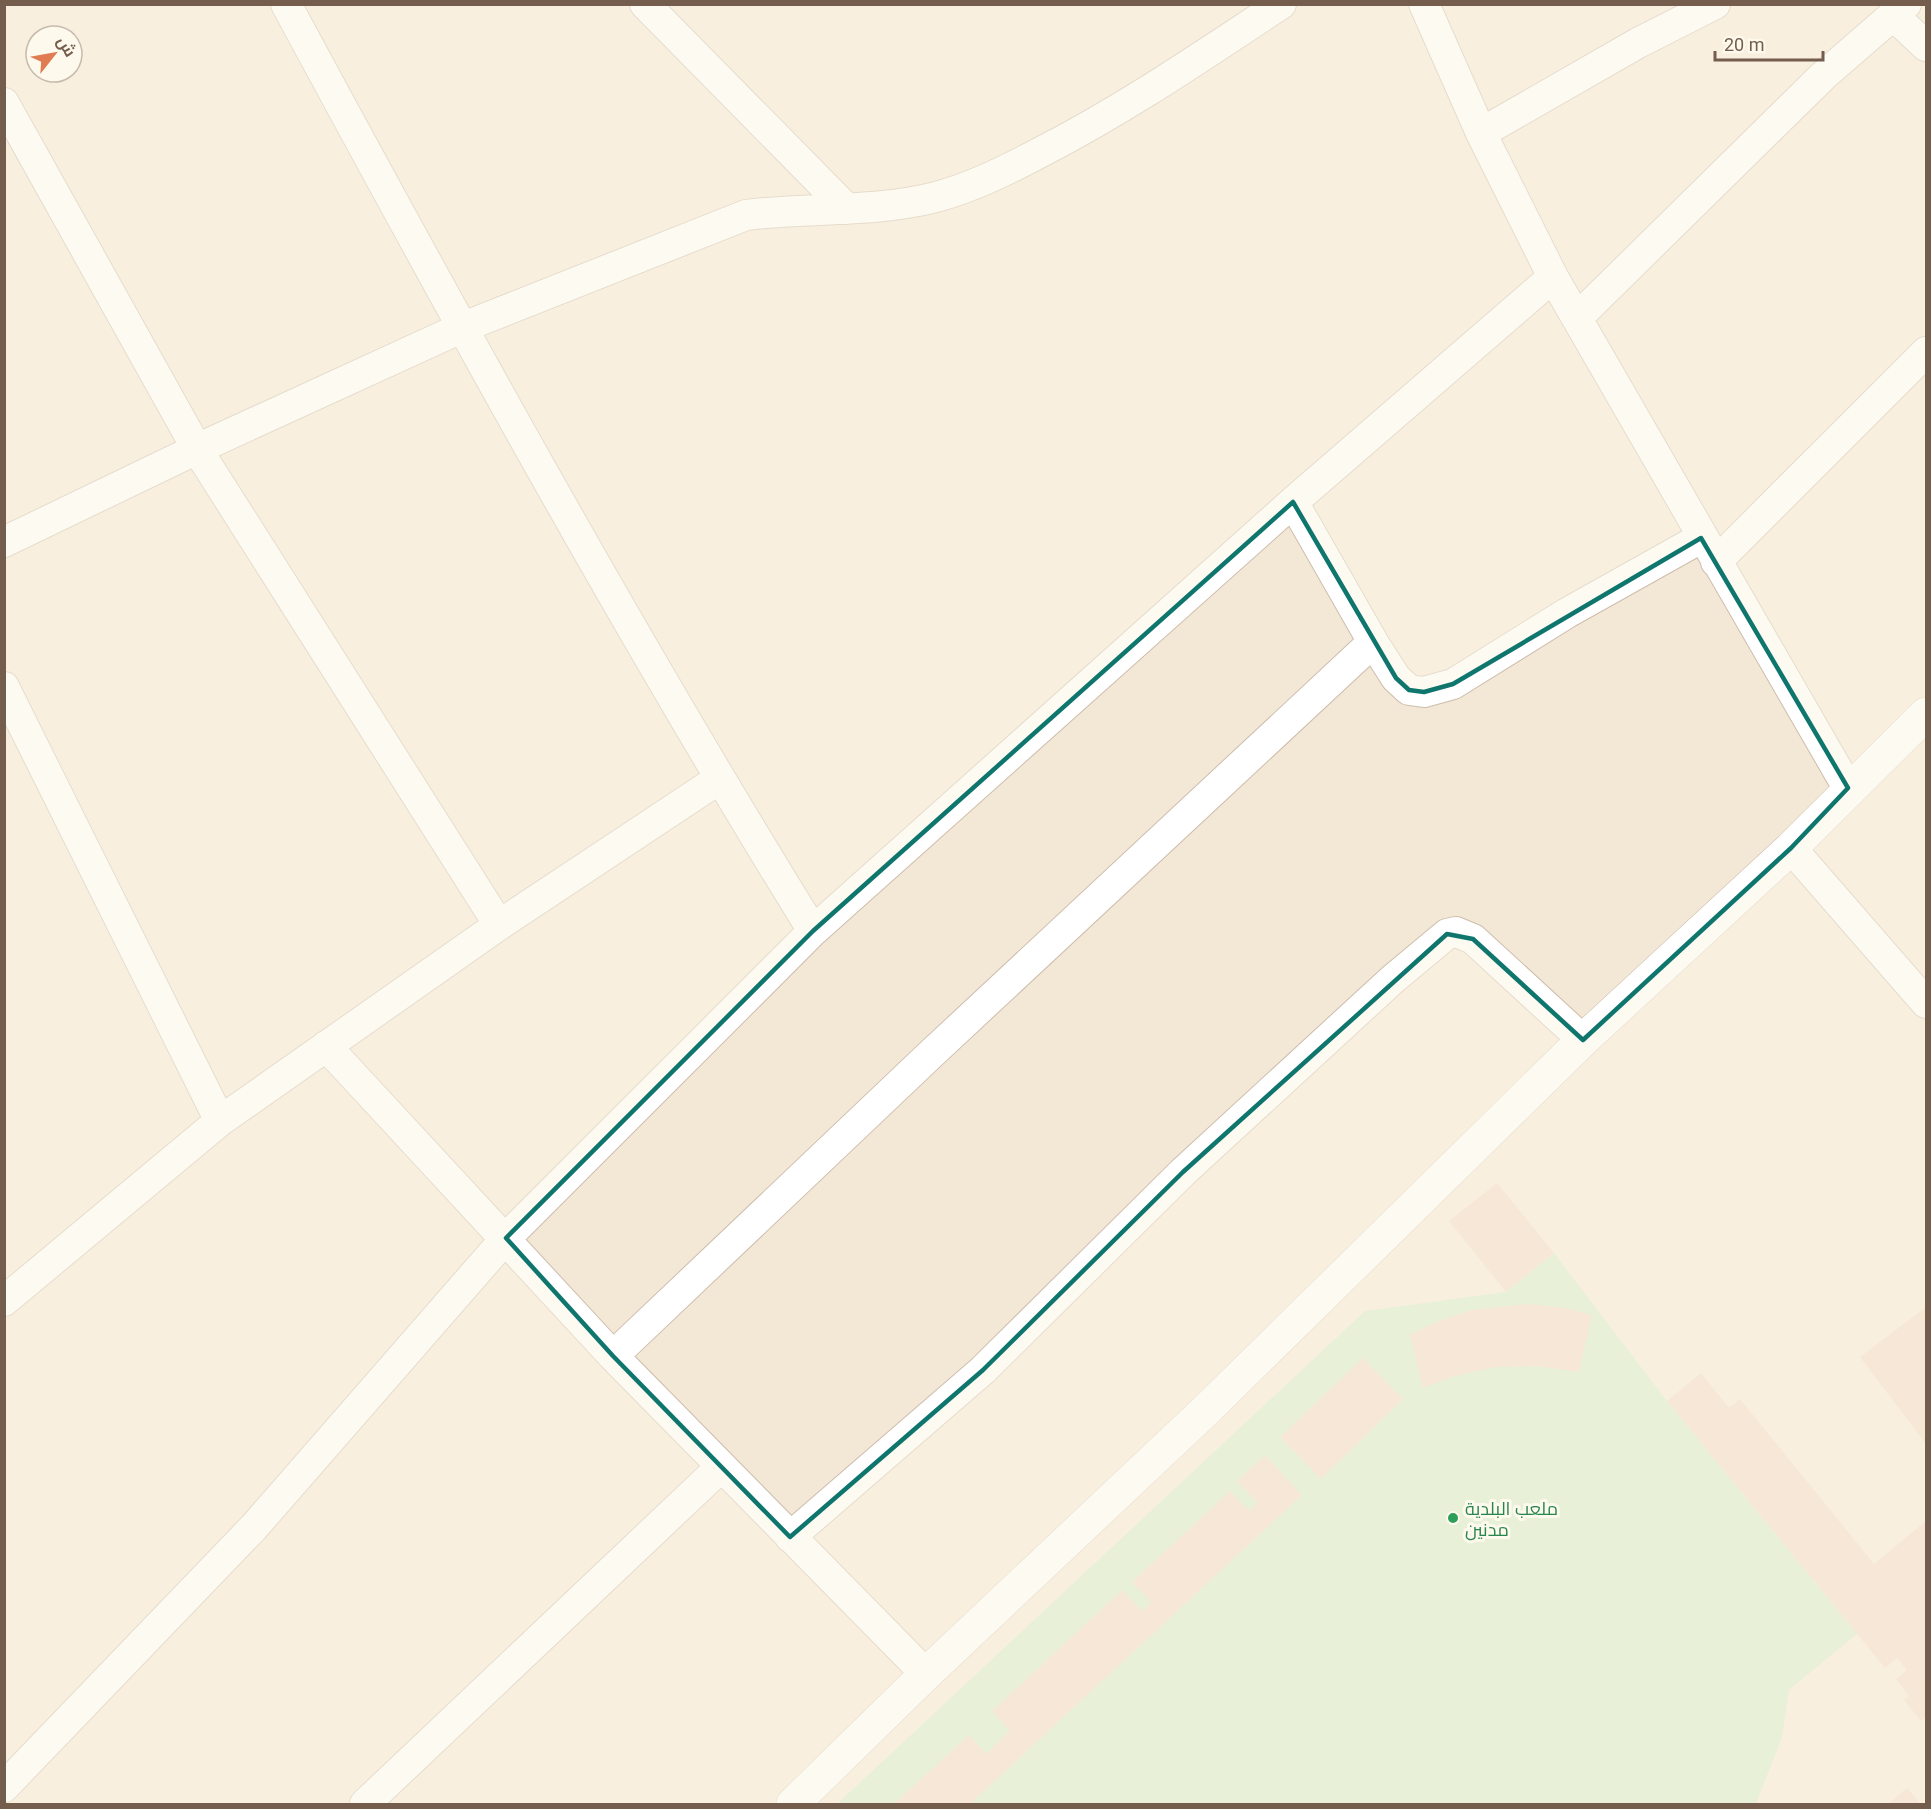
<svg xmlns="http://www.w3.org/2000/svg" width="1931" height="1809" font-family="Roboto,Cairo,sans-serif">
  <style>
    .residential { fill: #f3e7d6; fill-rule: evenodd }
    .green { fill: #d2e9c6 }
    .building { fill: #f0d6c0 }
    .lines { fill: none; stroke-linecap: round; stroke-linejoin: round }
    .minor-casing { stroke: #cdbdad; stroke-width: 32 }
    .tertiary-casing { stroke: #cdbdad; stroke-width: 34 }
    .minor { stroke: #fff; stroke-width: 30 }
    .tertiary { stroke: #fff; stroke-width: 33 }
    .marked { fill: none; stroke: #0f766e; stroke-width: 4.5; stroke-linejoin: round }
    .leisure-dot { fill: #2e9e5b; stroke: #fef9ed; stroke-width: 2 }
    .labels { text-anchor: middle; dominant-baseline: central; stroke-width: 6; stroke-linejoin: round; paint-order: stroke }
    .leisure-label { font-size: 18px; fill: #27864d; stroke: #fef9ed; text-anchor: start }
  </style>
  <rect width="100%" height="100%" fill="#fbf5e7"/>
  <!-- residential -->
  <path class="residential" d="M5,5H1926V1804H5ZM36,36H72V72H36Z"/>
  <!-- green -->
  <path class="green" d="M1554,1253L1667,1401L1857,1634L1789,1690L1782,1737L1756,1804H837L1365,1311L1506,1292Z"/>
  <!-- building -->
  <path class="building" d="M1497,1183L1554,1253L1506,1292L1449,1221Z
    M1526,1304L1566,1308L1592,1315L1579,1372L1537,1366L1495,1367L1455,1376L1423,1388L1410,1335L1434,1323L1472,1310Z
    M1926,1307V1444L1860,1357Z
    M1363,1358L1403,1399L1321,1479L1280,1437Z
    M1701,1373L1729,1408L1740,1399L1874,1564L1926,1521V1717L1921,1721L1904,1700L1909,1696L1896,1679L1907,1670L1897,1658L1885,1668L1667,1401Z
    M1265,1455L1302,1495L970,1804H894L969,1735L986,1754L1010,1731L992,1711L1122,1590L1142,1611L1151,1602L1132,1582L1230,1491L1249,1511L1257,1503L1237,1481Z
    M1907,1788L1921,1804H1888Z"/>
  <g class="lines">
    <!-- minor casing -->
    <g class="minor-casing">
      <path id="minor" d="M286,4C455,317 626,629 813,931
        M645,4L847,209
        M1424,4L1481,133L1553,277L1848,788
        M1894,16L1926,46
        M4,103L197,449L499,925
        M1481,133L1638,43L1715,4
        M1578,317L1823,76L1906,4
        M4,542L197,449L461,328L746,215C808,207 874,213 936,197C973,187 1007,170 1041,152C1125,109 1202,56 1281,4
        M1716,562L1926,352
        M1373,642L1396,678L1409,690L1424,692L1453,684L1567,613L1701,538
        M4,687L220,1121
        M1791,848L1926,1003
        M326,1046L613,1356L926,1674
        M4,1301L220,1121L499,925L719,779
        M613,1356L931,1054L1373,642L1293,502
        M790,1537L983,1370L1183,1172L1393,979L1447,934L1456,932L1473,939L1583,1040
        M4,1787L254,1527L506,1238L813,931L1293,502L1553,277
        M365,1804L721,1467"/>
    </g>
    <!-- tertiary casing -->
    <g class="tertiary-casing">
      <path id="tertiary" d="M793,1804L926,1674L1204,1412L1583,1040L1791,848L1926,714"/>
    </g>
    <!-- minor -->
    <use href="#minor" class="minor"/>
    <!-- tertiary -->
    <use href="#tertiary" class="tertiary"/>
  </g>
  <!-- marked area -->
  <path d="M0 0H1931V1809H0ZM1293,502L1396,678L1409,690L1424,692L1453,684L1701,538L1848,788L1791,848L1583,1040L1473,939L1447,934L1183,1172L983,1370L790,1537L613,1356L506,1238L813,931Z" fill="#fbf5e7" fill-opacity=".55" fill-rule="evenodd"/>
  <path class="marked" d="M1293,502L1396,678L1409,690L1424,692L1453,684L1701,538L1848,788L1791,848L1583,1040L1473,939L1447,934L1183,1172L983,1370L790,1537L613,1356L506,1238L813,931Z"/>
  <!-- markers -->
  <circle class="leisure-dot" cx="1453" cy="1518" r="6"/>
  <g class="labels">
    <!-- leisure labels -->
    <g class="leisure-label">
      <text x="1465" y="1508">ملعب البلدية<tspan x="1465" dy="21">مدنين</tspan></text>
    </g>
  </g>
  <!-- border -->
  <rect width="1931" height="1809" fill="none" stroke="#745d4c" stroke-width="12"/>
  <!-- north arrow -->
  <g transform="translate(54 54) rotate(59)"><circle r="28" fill="#fef9ed" stroke="#c7bbad" stroke-width="1.5"/>
  <path d="M0-4.5L10 22L0 15L-10 22Z" fill="#e07b52"/>
  <text y="-9" font-size="16" font-weight="bold" text-anchor="middle" fill="#745d4c">ش</text>
  </g>
  <!-- scale -->
  <path d="M1715 51v9h108v-9" fill="none" stroke="#745d4c" stroke-width="3"/>
  <text x="1724" y="51" font-size="18" fill="#745d4c" stroke="#fef9ed" stroke-width="4.5" paint-order="stroke">20 m</text>
</svg>
